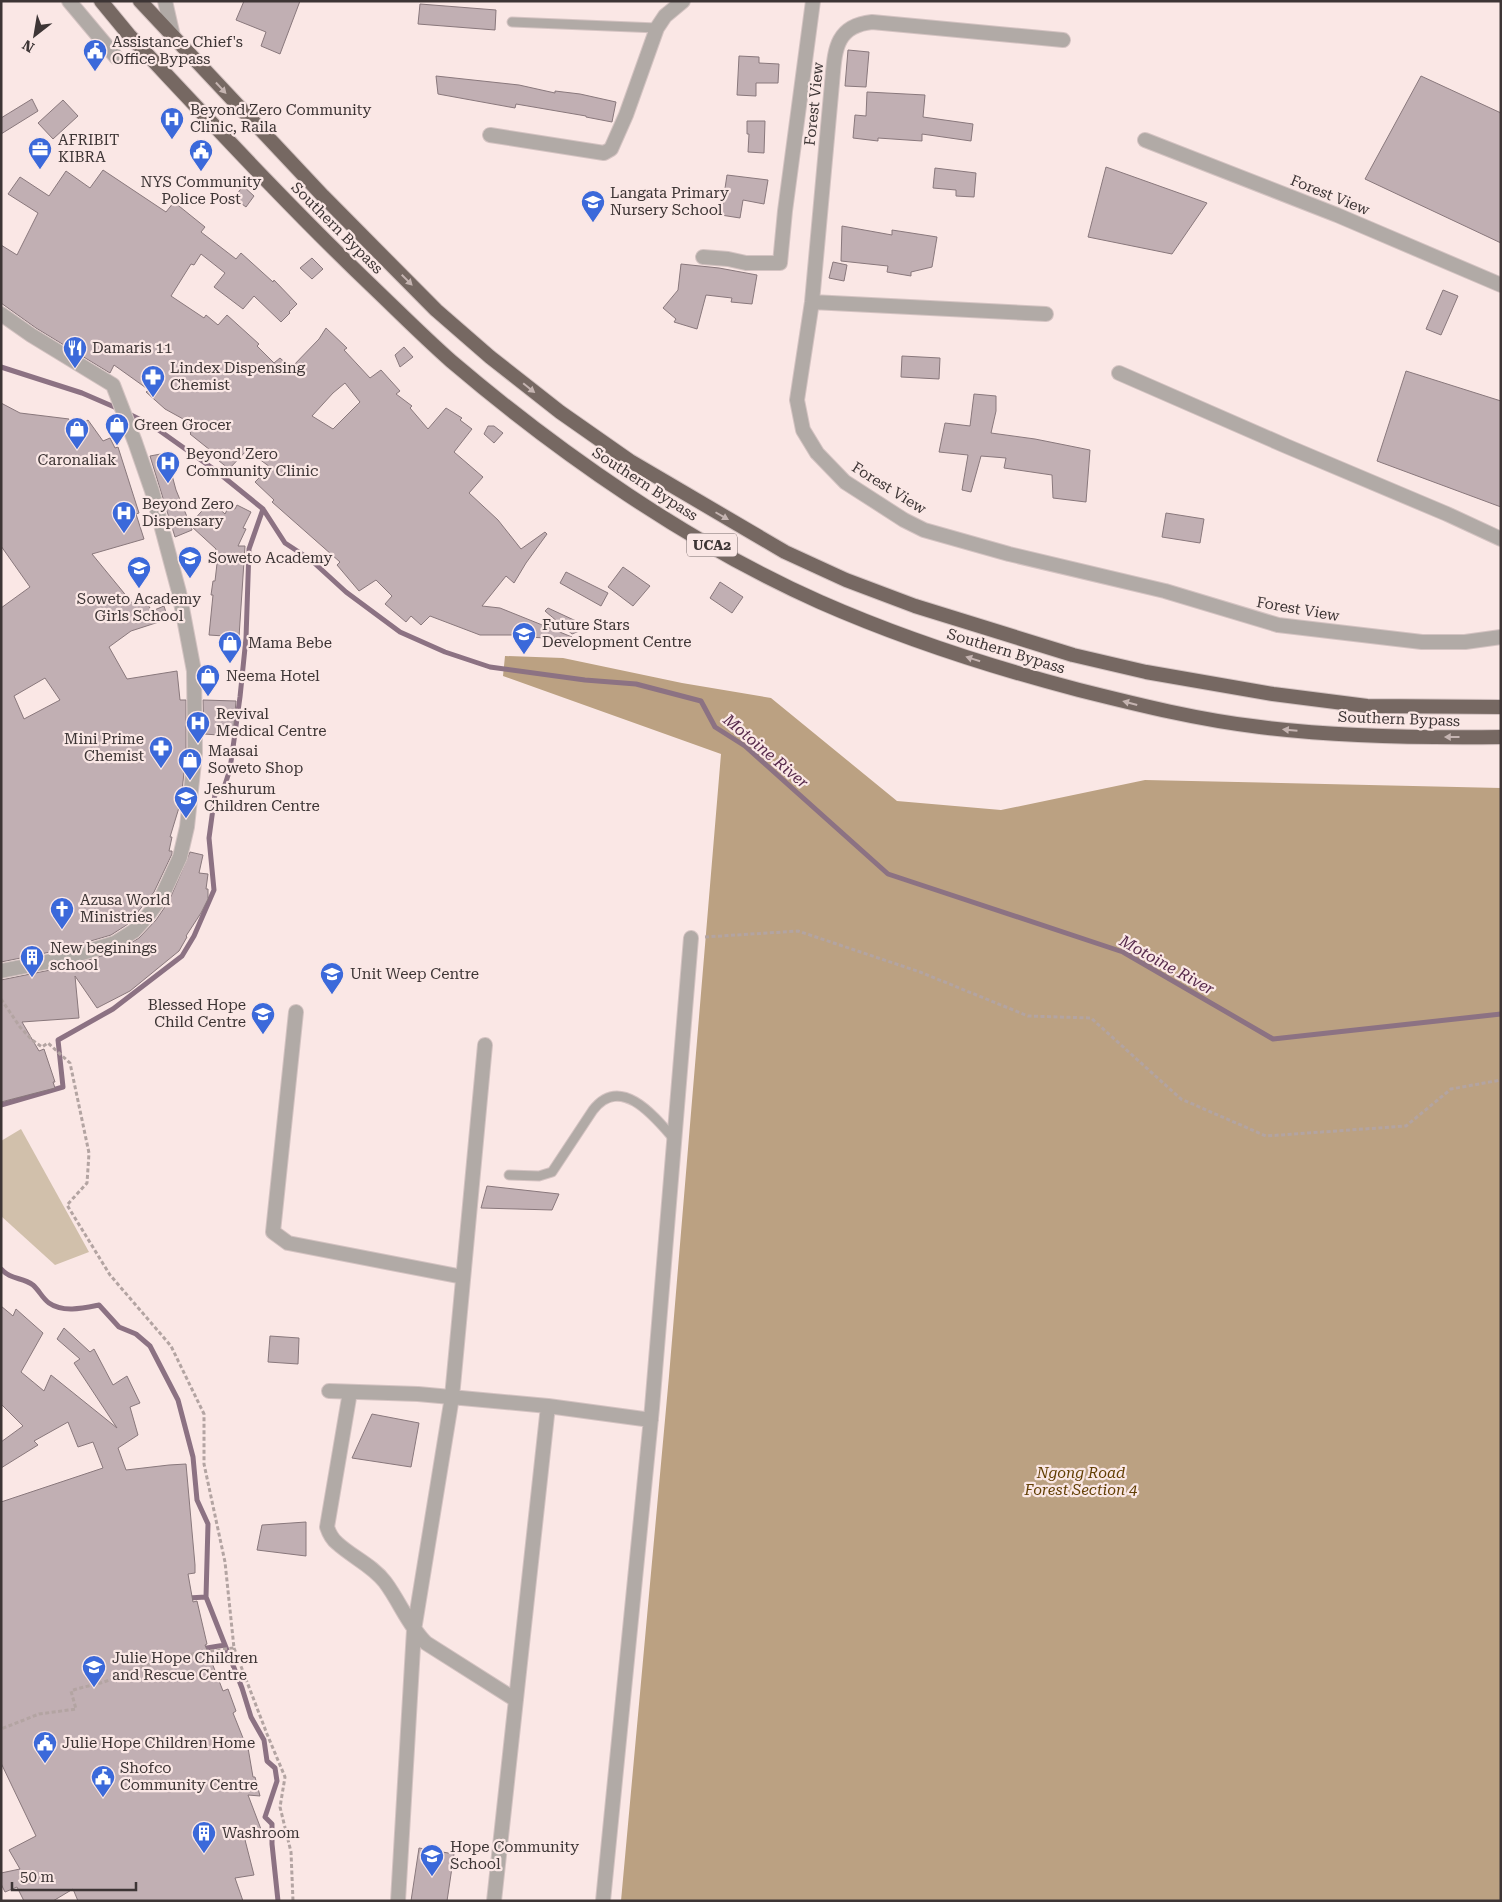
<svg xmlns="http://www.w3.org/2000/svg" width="1502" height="1902" font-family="'Roboto Serif',serif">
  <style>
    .green { fill: #d1c0ab }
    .forest { fill: #bba182 }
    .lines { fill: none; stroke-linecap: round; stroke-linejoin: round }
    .stream { stroke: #8c7283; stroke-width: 5 }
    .building { fill: #c1afb3; stroke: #89787c; fill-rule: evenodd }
    .service-casing { stroke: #d4c3c2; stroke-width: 11 }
    .minor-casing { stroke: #d4c3c2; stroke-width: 16 }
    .trunk-casing { stroke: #d4c3c2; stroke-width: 16 }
    .path { stroke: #b3a4a2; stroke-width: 3; stroke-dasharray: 4 2.5; stroke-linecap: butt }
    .service { stroke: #b1aaa6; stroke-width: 9 }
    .minor { stroke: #b1aaa6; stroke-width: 14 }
    .trunk { stroke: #766862; stroke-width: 14 }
    .oneway { fill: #c5b4b1 }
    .labels { text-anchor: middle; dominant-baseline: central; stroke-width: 4.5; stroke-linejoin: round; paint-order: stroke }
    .shield { fill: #fae7e5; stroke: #766a6a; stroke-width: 1 }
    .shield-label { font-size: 14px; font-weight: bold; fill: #3d3535 }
    .poi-label { font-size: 15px; fill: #3d3535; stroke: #fae7e5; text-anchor: start }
    .street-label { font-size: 15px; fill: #3d3535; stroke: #fae7e5 }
    .park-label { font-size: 15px; font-style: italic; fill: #623f04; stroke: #fae7e5 }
    .water-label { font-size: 16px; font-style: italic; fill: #56294b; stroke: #fae7e5 }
  </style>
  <rect width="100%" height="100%" fill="#fae7e5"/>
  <!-- green -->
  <path class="green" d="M21,1129L89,1252L55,1265L1,1216V1141Z"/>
  <!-- forest -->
  <path class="forest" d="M505,656L563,658L682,683L771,698L897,801L1001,810L1145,780L1501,788V1901H621L669,1376L721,754L503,676Z"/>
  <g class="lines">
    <!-- stream -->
    <path class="stream" d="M1,367L82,393L119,409
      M127,413L153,426L215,470L263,509L285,543L311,560L346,592L400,632L445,652L490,667L585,680L636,684L701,701L715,727L745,746L888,874L1123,952L1273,1039L1501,1014
      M1,1105L63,1087L58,1040L113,1009L182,956L194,936L214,890L209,838L215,794L223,791L230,769L240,697L246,638L249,549L263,509
      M1,1269C11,1280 22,1277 33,1285C39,1290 42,1298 49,1303C63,1313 84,1308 99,1305L119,1327L136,1334L150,1346L178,1400L193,1457L197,1500L208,1524L206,1597L242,1688L251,1717L264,1740L267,1761L275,1768L277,1781L265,1817L272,1824V1844L278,1901
      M188,1598L206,1597
      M201,1649L225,1645"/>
  </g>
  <!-- building -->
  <path class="building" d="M244,1H300L280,54L261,46L266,32L236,20Z
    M420,4L496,10L495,30L418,24Z
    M848,50L869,52L866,87L845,86Z
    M739,56L759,57V63L779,64L778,83H756V96L737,95Z
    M436,76L519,85L555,93V91L580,94L616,102L612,122L586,117V116L516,104L515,108L438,94Z
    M1421,76L1501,113V243L1365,179Z
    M867,92L925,95L923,117L973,124L971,141L922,134V141L878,138V141L853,138L855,115L866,116Z
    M32,99L38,111L1,134V118Z
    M63,100L78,116L53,139L38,123Z
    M747,121H765L764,153L748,152L749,134H747Z
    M1106,167L1207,203L1172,254L1088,237Z
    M935,168L976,173L974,197L956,196V190L933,188Z
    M103,170L166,212L174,202L205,227L201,232L236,259L241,253L273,282L274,280L297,304L289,312L290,313L281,322L254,296L243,309L214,287L225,273L201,254L194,265L191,264L171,296L204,318L206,315L218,325L227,315L259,344L257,346L274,363L280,358L291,368L319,339L326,328L347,348L344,350L370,378L381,370L400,391L396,394L412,406L410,408L428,429L446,408L462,418L460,420L472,429L454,452L483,477L469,493L498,520L521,549L545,532L547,534L526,563L514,583L506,576L482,606L500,608L572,637V639L524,637V635H480L430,616L421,625L411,616L406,622L385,604L392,596L376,580L359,591L337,565L340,562L272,502L274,500L255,482L270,467L247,450L229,469L213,456L215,454L190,434L191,433L181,424L185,420L165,409L146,392L149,390L114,365L110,373L36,328L1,303V245L17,255L38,213L8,194L20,177L49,196L66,171L90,188ZM345,383L360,402L333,429L312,416L333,393Z
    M727,175L768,180L764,204L743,200L740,218L721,215Z
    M243,186L254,196L246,207L234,198Z
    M842,226L892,235V230L937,237L932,267L911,272V276L887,272L888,266L841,261Z
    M312,258L323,269L312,279L300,268Z
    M833,262L847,265L844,281L829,278Z
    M681,264L719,268L757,275L752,304L731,302L732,298L706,295L697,329L674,322L676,319L663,308L678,290Z
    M1443,290L1458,296L1441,335L1426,329Z
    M404,347L413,357L400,367L395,355Z
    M902,356L940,358L939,379L901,377Z
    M1406,371L1501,401V507L1377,461Z
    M974,394L996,396V411L991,433L1035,439L1090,450L1086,502L1053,498L1052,475L1004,468L1006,458L981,456L971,492L962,490L968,455L939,452L945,423L970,426Z
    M1,403L20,413L69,419L68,434L88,420L103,441L110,438L115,448L118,447L139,513L136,514L144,539L92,554L133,604L142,596L152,611L164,606L168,619L131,631L109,647L127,679L177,671L180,700H186V753L181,801L170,837H172L169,851H172V854L154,892L128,924L111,935L60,950L1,962V608L30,587L1,546ZM45,678L60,700L24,719L14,696Z
    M488,426H494L503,433L494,443L484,434Z
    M166,453L176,490L190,524L211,501L225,514L229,506L235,509L237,505L251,512L243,528L246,529L238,546H245L239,637L209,635L213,595H211L213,581H215L218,555H215L216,549L191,526L192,530L175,537L150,456Z
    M1166,513L1204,519L1200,543L1162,537Z
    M623,567L650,586L633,606L608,587Z
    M566,572L608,593L601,606L560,583Z
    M720,582L743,597L732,613L710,598Z
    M548,608L589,627L572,634L545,611Z
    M203,700L236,701L233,736L204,734Z
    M190,852L203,855L199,873L208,874L206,889H208V899L201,913L186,936L187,937L179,951L130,991L97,1008L75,976L79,1018L22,1022L39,1051L44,1049L55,1082H53L55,1088L1,1102V980L65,967L118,951L139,938L156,920L169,901Z
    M487,1186L559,1194L552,1210L481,1208Z
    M1,1306L13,1316L16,1309L43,1333L21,1372L44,1391L51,1375L117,1428L74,1363L80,1359L57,1339L64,1328L90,1352L94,1349L113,1385L127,1376L140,1403L130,1407L138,1435L118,1448L126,1470L169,1465L186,1464L195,1565V1573L188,1574L193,1602L197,1601L207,1644L205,1645L223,1691L228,1689L236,1711L233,1713L245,1743L247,1742L253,1777H255L260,1796L248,1795L264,1837L244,1836L254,1875L235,1878L243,1901H78L73,1889L53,1901H24L17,1887L5,1892L1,1884V1873L20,1869L9,1850L36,1836L1,1763V1502L103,1468L93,1442L78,1447L68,1422L34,1441L38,1445L1,1468V1442L23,1426L1,1404Z
    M270,1336L299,1338L298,1364L268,1362Z
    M372,1414L419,1423L411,1467L352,1458Z
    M306,1522V1556L257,1550L262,1525Z
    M419,1848L454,1854L447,1901H411Z"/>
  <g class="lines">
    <!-- service casing -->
    <g class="service-casing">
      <path id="service" d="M512,22L657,28
        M509,1175L539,1176L552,1172L593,1110C621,1074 655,1117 674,1139"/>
    </g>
    <!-- minor casing -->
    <g class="minor-casing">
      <path id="minor" d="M69,1L116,57
        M165,1L173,36
        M1063,40L872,22C834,26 835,52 832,83L812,302L797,400L803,430L817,453L845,482L904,520L924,530L1009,554L1165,591L1278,625L1422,642H1465L1501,637
        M490,135L604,153L611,149L626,115L657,28L665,16L683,1
        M1145,140L1337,215L1501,285
        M703,257L728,259L746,263H780L785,211L813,1
        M812,302L1046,314
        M1,314L31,335L113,385L135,442L152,491L179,592L194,671L195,753L187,827L180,857L162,896L149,914L134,931L115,943L62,959L1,971
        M1119,373L1286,446L1447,514L1501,539
        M296,1012L273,1232L288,1243L463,1277
        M329,1391L418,1394L548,1406L651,1420
        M350,1392L327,1527C329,1533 332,1539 337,1543C352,1557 372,1565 385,1582C400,1602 408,1625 426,1643L516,1700
        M398,1901L414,1630L452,1397L485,1045
        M494,1901L548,1406
        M603,1901L652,1408L691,938"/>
    </g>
    <!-- trunk casing -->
    <g class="trunk-casing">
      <path id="trunk" d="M101,1L129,35C210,121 290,208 375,289C400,313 425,338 451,361C559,453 691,545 820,602C904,639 991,667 1079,690C1139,705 1199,720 1260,727C1340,737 1421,738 1501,737
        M140,1L323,196L436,310L490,357L560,412L630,461L785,552L846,580L915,606L1073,655L1146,672L1273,694L1367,706L1501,707"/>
    </g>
    <!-- path -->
    <path class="path" d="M705,937L798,931L920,972L1028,1016L1091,1018L1181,1099L1266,1136L1406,1126L1451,1089L1501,1080
      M1,999L20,1027L32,1040L42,1047L48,1043L70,1063L89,1153L87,1183L67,1205L110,1275L171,1346L204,1414V1464L225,1562L234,1648C191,1653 151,1660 111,1679C99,1685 84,1686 71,1691L76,1709L39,1714L1,1729
      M234,1648L267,1734L285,1777L280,1807L291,1852L293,1901"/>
    <!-- service -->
    <use href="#service" class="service"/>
    <!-- minor -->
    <use href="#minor" class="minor"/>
    <!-- trunk -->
    <use href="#trunk" class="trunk"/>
  </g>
  <!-- one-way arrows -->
  <defs><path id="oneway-solid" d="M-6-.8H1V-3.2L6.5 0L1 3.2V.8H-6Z" transform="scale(1.25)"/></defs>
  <g class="oneway">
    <use href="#oneway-solid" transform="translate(221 88) rotate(47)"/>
    <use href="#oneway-solid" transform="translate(407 280) rotate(45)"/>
    <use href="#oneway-solid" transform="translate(529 388) rotate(39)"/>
    <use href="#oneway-solid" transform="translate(722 516) rotate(30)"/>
    <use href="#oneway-solid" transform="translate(973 659) rotate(-162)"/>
    <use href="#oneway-solid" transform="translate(1130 703) rotate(-165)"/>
    <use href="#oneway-solid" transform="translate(1290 730) rotate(-175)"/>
    <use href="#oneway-solid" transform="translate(1452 737) rotate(-180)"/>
  </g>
  <!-- icons -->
  <defs>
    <g id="civic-pin" transform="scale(1.25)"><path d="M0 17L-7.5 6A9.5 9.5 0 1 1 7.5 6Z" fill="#3b69da" stroke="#fae7e5"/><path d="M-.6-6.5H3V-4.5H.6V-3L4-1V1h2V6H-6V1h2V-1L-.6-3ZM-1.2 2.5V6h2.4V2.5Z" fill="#fff"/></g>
    <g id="hospital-pin" transform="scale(1.25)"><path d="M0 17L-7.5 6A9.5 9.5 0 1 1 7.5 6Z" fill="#3b69da" stroke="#fae7e5"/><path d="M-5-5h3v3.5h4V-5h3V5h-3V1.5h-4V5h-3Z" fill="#fff"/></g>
    <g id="office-pin" transform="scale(1.25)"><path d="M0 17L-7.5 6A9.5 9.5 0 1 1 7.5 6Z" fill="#3b69da" stroke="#fae7e5"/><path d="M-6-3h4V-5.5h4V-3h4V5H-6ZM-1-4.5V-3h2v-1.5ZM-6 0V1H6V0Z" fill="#fff"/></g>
    <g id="school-pin" transform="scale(1.25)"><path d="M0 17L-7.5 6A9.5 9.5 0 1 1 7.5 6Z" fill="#3b69da" stroke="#fae7e5"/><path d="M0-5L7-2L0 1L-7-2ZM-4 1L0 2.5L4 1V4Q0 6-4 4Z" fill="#fff"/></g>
    <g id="restaurant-pin" transform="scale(1.25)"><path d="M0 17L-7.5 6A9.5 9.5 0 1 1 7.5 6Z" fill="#3b69da" stroke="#fae7e5"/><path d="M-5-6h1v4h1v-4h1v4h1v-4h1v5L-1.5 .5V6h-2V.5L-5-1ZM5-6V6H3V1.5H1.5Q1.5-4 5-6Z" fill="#fff"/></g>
    <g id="pharmacy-pin" transform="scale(1.25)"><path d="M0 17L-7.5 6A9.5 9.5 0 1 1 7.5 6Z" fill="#3b69da" stroke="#fae7e5"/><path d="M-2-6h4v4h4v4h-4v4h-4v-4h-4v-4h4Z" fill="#fff"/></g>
    <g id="shop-pin" transform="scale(1.25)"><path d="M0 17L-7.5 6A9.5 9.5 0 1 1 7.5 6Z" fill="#3b69da" stroke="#fae7e5"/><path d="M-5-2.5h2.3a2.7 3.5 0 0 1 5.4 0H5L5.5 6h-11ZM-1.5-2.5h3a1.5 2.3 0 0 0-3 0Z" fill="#fff"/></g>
    <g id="church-pin" transform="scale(1.25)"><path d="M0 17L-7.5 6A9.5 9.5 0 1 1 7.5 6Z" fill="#3b69da" stroke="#fae7e5"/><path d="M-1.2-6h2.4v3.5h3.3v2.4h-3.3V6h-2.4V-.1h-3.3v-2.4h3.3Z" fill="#fff"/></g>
    <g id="building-pin" transform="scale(1.25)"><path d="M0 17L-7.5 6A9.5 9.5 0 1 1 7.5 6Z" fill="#3b69da" stroke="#fae7e5"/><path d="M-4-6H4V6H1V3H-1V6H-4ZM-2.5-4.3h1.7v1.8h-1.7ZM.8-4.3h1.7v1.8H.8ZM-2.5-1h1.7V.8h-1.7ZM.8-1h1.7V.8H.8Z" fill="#fff"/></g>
  </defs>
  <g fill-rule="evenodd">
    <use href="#civic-pin" x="95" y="51"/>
    <use href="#hospital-pin" x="172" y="119"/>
    <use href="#office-pin" x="40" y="149"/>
    <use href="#civic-pin" x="201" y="151"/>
    <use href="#school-pin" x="593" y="202"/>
    <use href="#restaurant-pin" x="75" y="348"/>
    <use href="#pharmacy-pin" x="153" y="377"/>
    <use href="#shop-pin" x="117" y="425"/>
    <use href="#shop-pin" x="77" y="429"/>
    <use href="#hospital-pin" x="168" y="463"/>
    <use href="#hospital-pin" x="124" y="513"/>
    <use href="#school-pin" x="190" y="558"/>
    <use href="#school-pin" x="139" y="568"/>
    <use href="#school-pin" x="524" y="634"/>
    <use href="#shop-pin" x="230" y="643"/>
    <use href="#shop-pin" x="208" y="676"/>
    <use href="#hospital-pin" x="198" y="723"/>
    <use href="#pharmacy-pin" x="161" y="748"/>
    <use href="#shop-pin" x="190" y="760"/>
    <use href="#school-pin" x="186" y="798"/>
    <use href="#church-pin" x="62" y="909"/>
    <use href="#building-pin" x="32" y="957"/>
    <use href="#school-pin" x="332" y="974"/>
    <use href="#school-pin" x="263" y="1014"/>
    <use href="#school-pin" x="94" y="1667"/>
    <use href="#civic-pin" x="45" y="1743"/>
    <use href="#civic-pin" x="103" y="1777"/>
    <use href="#building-pin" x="204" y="1833"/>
    <use href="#school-pin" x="432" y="1856"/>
  </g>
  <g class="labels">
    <!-- shield labels -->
    <rect class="shield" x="687" y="533.5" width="50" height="23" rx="4"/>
    <g class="shield-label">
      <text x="712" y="545">UCA2</text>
    </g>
    <!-- poi labels -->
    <g class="poi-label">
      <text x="112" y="42">Assistance Chief's<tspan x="112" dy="17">Office Bypass</tspan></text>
      <text x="190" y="110">Beyond Zero Community<tspan x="190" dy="17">Clinic, Raila</tspan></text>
      <text x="58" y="140">AFRIBIT<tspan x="58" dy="17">KIBRA</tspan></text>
      <text x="201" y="182" text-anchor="middle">NYS Community<tspan x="201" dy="17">Police Post</tspan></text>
      <text x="610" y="193">Langata Primary<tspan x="610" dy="17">Nursery School</tspan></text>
      <text x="92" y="348">Damaris 11</text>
      <text x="170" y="368">Lindex Dispensing<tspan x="170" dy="17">Chemist</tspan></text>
      <text x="134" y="425">Green Grocer</text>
      <text x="186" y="454">Beyond Zero<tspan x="186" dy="17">Community Clinic</tspan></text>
      <text x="77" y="460" text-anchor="middle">Caronaliak</text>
      <text x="142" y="504">Beyond Zero<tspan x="142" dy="17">Dispensary</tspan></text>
      <text x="208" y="558">Soweto Academy</text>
      <text x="139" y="599" text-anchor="middle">Soweto Academy<tspan x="139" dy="17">Girls School</tspan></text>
      <text x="542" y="625">Future Stars<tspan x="542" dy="17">Development Centre</tspan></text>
      <text x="248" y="643">Mama Bebe</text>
      <text x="226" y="676">Neema Hotel</text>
      <text x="216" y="714">Revival<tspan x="216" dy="17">Medical Centre</tspan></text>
      <text x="144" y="739" text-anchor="end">Mini Prime<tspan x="144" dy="17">Chemist</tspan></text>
      <text x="208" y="751">Maasai<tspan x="208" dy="17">Soweto Shop</tspan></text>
      <text x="204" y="789">Jeshurum<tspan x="204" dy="17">Children Centre</tspan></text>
      <text x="80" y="900">Azusa World<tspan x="80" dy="17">Ministries</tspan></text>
      <text x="50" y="948">New beginings<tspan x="50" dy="17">school</tspan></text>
      <text x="350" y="974">Unit Weep Centre</text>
      <text x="246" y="1005" text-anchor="end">Blessed Hope<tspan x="246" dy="17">Child Centre</tspan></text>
      <text x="112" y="1658">Julie Hope Children<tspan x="112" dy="17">and Rescue Centre</tspan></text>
      <text x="62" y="1743">Julie Hope Children Home</text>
      <text x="120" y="1768">Shofco<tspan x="120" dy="17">Community Centre</tspan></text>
      <text x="222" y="1833">Washroom</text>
      <text x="450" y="1847">Hope Community<tspan x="450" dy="17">School</tspan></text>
    </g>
    <!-- street labels -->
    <g class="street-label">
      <text transform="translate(814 104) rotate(-84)">Forest View</text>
      <text transform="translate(1330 195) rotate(22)">Forest View</text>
      <text transform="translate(337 228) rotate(45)">Southern Bypass</text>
      <text transform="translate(645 484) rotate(33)">Southern Bypass</text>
      <text transform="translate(889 488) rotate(32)">Forest View</text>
      <text transform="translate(1298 609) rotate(10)">Forest View</text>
      <text transform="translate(1006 651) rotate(17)">Southern Bypass</text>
      <text transform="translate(1399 719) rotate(2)">Southern Bypass</text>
    </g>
    <!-- park labels -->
    <g class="park-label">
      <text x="1081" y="1473">Ngong Road<tspan x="1081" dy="17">Forest Section 4</tspan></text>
    </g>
    <!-- water labels -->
    <g class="water-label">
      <text transform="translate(766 751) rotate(40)">Motoine River</text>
      <text transform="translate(1167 965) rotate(29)">Motoine River</text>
    </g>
  </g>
  <!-- border -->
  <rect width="1502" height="1902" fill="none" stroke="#3d3535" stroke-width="5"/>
  <!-- north arrow -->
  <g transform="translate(35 35) rotate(211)" stroke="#fae7e5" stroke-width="4" paint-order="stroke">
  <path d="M0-4L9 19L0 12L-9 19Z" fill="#3d3535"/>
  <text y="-8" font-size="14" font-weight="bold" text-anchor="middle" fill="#3d3535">N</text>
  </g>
  <!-- scale -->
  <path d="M12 1882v8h124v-8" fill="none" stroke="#3d3535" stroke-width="2.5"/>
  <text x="20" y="1882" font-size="15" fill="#3d3535" stroke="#fae7e5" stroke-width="4" paint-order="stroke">50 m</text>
</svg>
